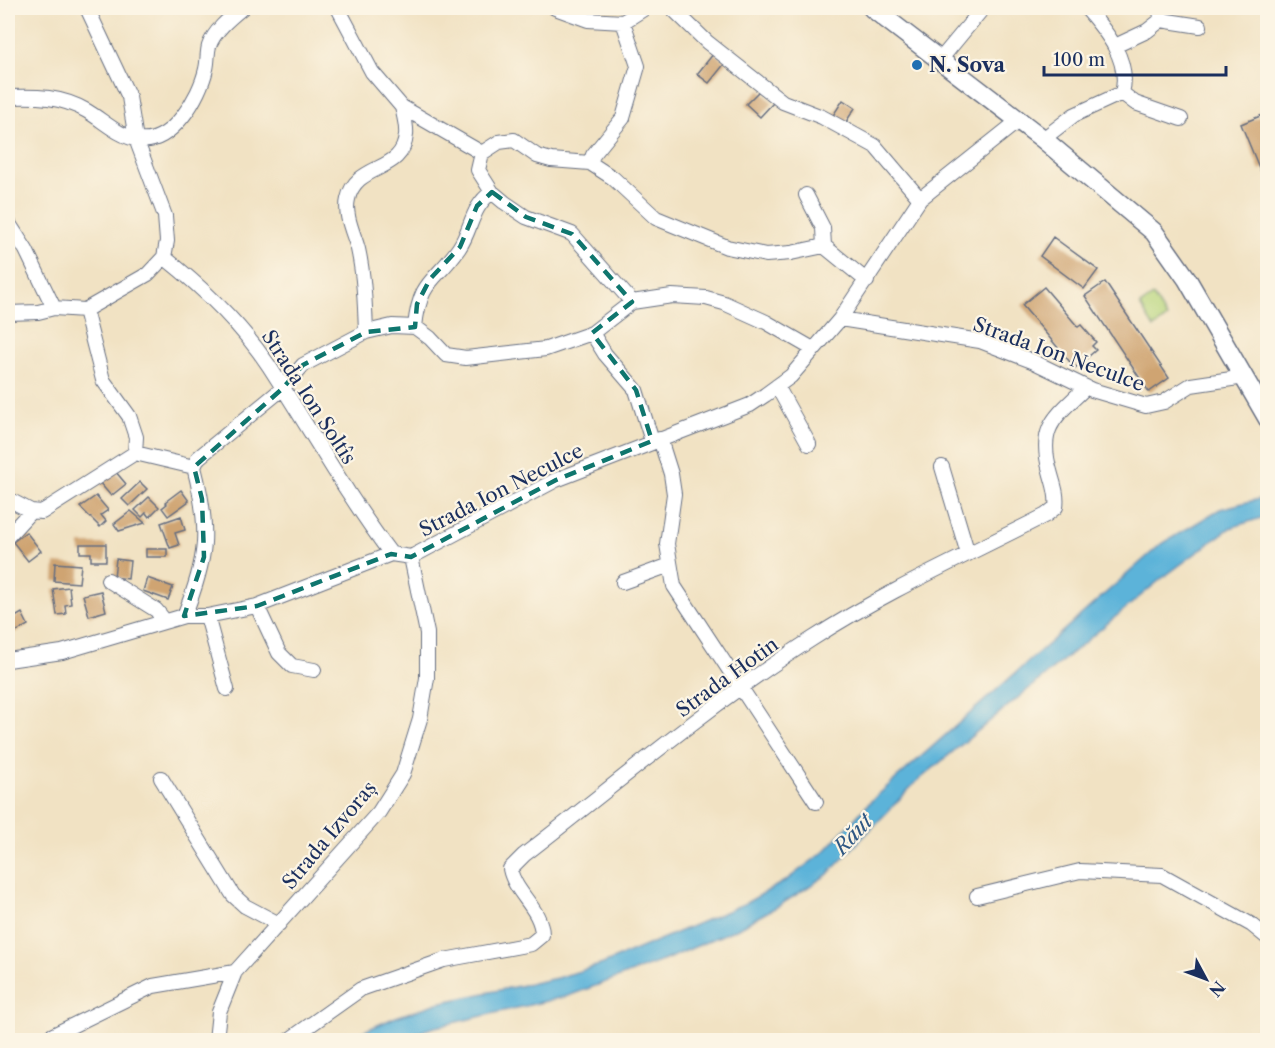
<svg xmlns="http://www.w3.org/2000/svg" width="1275" height="1048" font-family="'Libre Caslon Text',serif">
  <style>
    .green { fill: #b8d57b; stroke: #6a826c; stroke-width: 1.5 }
    .water { fill: #5cb3d9; stroke: #3c719c; stroke-width: 1.5 }
    .building { fill: #cfa472 }
    .lines { fill: none; stroke-linecap: round; stroke-linejoin: round }
    .minor-casing { stroke: #666e81; stroke-width: 16 }
    .major-casing { stroke: #666e81; stroke-width: 21 }
    .minor { stroke: #fff; stroke-width: 14 }
    .major { stroke: #fff; stroke-width: 18 }
    .marked { fill: none; stroke: #0f766e; stroke-width: 4.5; stroke-dasharray: 12 8; stroke-linejoin: round }
    .poi-dot { fill: #1f6fb2; stroke: #fcf5e5; stroke-width: 2 }
    .labels { text-anchor: middle; dominant-baseline: central; stroke-width: 4.5; stroke-linejoin: round; paint-order: stroke }
    .poi-label { font-size: 20px; font-weight: bold; fill: #1b2f5e; stroke: #fcf5e5; text-anchor: start }
    .street-label { font-size: 20px; fill: #1b2f5e; stroke: #fcf5e5 }
    .water-label { font-size: 21px; font-style: italic; fill: #2e5783; stroke: #fcf5e5 }
  </style>
  <rect width="100%" height="100%" fill="#fcf5e5"/>
  <filter id="ink" filterUnits="userSpaceOnUse"><feTurbulence type="fractalNoise" baseFrequency=".0167" numOctaves="2"/><feDisplacementMap in="SourceGraphic" scale="12" xChannelSelector="R" yChannelSelector="G"/><feConvolveMatrix kernelMatrix="1 2 1 2 8 2 1 2 1" color-interpolation-filters="sRGB"/></filter>
  <filter id="wash" filterUnits="userSpaceOnUse"><feTurbulence type="fractalNoise" baseFrequency=".008" numOctaves="4" result="noise"/><feDisplacementMap in="SourceGraphic" scale="24" xChannelSelector="R" yChannelSelector="G"/><feGaussianBlur stdDeviation="1.35" result="paint"/><feColorMatrix in="noise" values="0 0 0 0 0 0 0 0 0 0 0 0 0 0 0 0 0 1.4 0 .05"/><feComposite in="paint" operator="in"/></filter>
  <g filter="url(#wash)">
    <rect width="100%" height="100%" fill="#f1e2c3"/>
    <!-- green -->
    <path class="green" d="M1153,296L1167,318L1154,328L1140,305Z"/>
    <!-- water -->
    <path class="water" d="M1267,497V516L1230,528L1161,579L914,784L827,875L780,905L736,929L665,960L568,996L431,1028L398,1040H344L396,1017L438,1003L557,978L603,964L746,903L785,881L825,851L871,801L1160,545L1220,509Z"/>
    <g id="blocks">
      <!-- building -->
      <path class="building" d="M714,53L726,62L709,83L697,74Z
        M760,90L773,103L760,117L746,104Z
        M843,100L855,108L844,125L832,117Z
        M1265,114L1268,119V166L1260,170L1241,124Z
        M1053,237L1098,270L1084,289L1040,256Z
        M1105,282L1169,378L1149,392L1085,296Z
        M1044,287L1078,327L1081,325L1096,342L1092,346L1096,350L1075,368L1022,305Z
        M115,471L126,484L111,496L100,483Z
        M140,482L147,489L129,506L122,499Z
        M181,490L189,501L168,516L162,508L167,504L165,502Z
        M96,496L108,510L101,515L106,521L100,527L80,507Z
        M149,497L159,507L149,517L146,513L142,517L135,510Z
        M131,511L145,523L119,531L114,524Z
        M181,516L185,530L175,533L179,545L170,548L161,523Z
        M26,532L41,551L28,561L13,542Z
        M80,544H106V561H91V553H80Z
        M146,549H167V557H146Z
        M116,559L130,561L128,579L114,577Z
        M55,563L81,565L79,583L54,581Z
        M147,578L173,587L168,600L143,591Z
        M69,587L71,604L65,605L66,614L57,615L53,589Z
        M101,591L106,611L89,616L83,595Z
        M22,613L28,625L12,634L8,621Z"/>
    </g>
  </g>
  <g filter="url(#ink)">
    <use href="#blocks" fill-opacity="0" stroke="#666e81" stroke-width="1.5"/>
    <g class="lines">
      <!-- minor casing -->
      <g class="minor-casing">
        <path id="minor" d="M87,8L129,97L136,139L165,216L167,241L164,257C203,288 241,324 269,366C310,429 346,494 391,554
          M338,8L372,72L402,107L482,153L478,170L492,192L504,202L526,217L572,234L632,302
          M555,8L588,20L623,22
          M672,8L707,42L783,102L822,117L875,146L920,199
          M1086,8C1106,31 1131,61 1122,93
          M1161,20L1200,26
          M1115,46L1147,31L1161,20L1160,8
          M940,60L983,8
          M1122,93L1135,103L1181,119
          M8,97C37,96 61,96 87,111C104,121 118,136 139,140C172,145 200,96 206,69C208,61 207,53 209,46C214,31 230,18 242,8
          M1043,139L1074,115L1122,93
          M482,153L499,142L514,140L537,156L551,160L590,163L613,178L656,218L727,247L766,255L791,253L824,246
          M590,163L593,155L623,118L638,66L623,22L645,8
          M806,195L823,228L824,246L867,281
          M8,222L26,250L54,308L85,310L148,274L164,257
          M85,310L103,380L129,416L136,437L135,453
          M8,313L38,312L54,308
          M840,319L980,341L1032,361L1092,390L1146,406L1164,402L1191,385L1245,377
          M415,327C420,278 435,283 459,248C472,229 471,207 492,192
          M366,332C365,304 364,276 358,249C354,234 344,215 348,199C356,162 403,174 406,135C407,126 404,116 402,107
          M592,333L605,354L636,390L652,441
          M777,386L809,444
          M660,439L671,474L674,494L667,544L674,586L816,802
          M942,467L968,554
          M8,499L31,511L42,512L135,453L194,467
          M8,536L31,511
          M108,580L156,610L165,621
          M623,582L670,565
          M257,606L279,653L292,666L314,670
          M184,616C208,557 210,529 194,467L198,458L282,389L303,365L366,332L392,326L415,327L430,338L446,355L466,358L546,349L592,333L632,302L672,296L706,298L724,303L766,322L813,349
          M207,616L227,689
          M8,660L62,652L184,616H207L257,606L391,554L411,557L556,480L750,405L765,395L791,376L840,319L920,199L1018,121
          M161,778L233,895L245,906L279,924
          M977,896L1080,871L1162,875L1252,925L1268,938
          M43,1040L153,986L235,972L379,812L403,774L420,719L427,678V633L411,557
          M216,1040L219,1012L235,972
          M289,1040L361,989L444,960L531,944L542,935C542,909 515,894 510,869L524,855C619,782 711,703 812,639C886,591 968,555 1046,515L1056,507C1058,494 1053,483 1050,471C1037,426 1057,416 1086,387"/>
      </g>
      <!-- major casing -->
      <g class="major-casing">
        <path id="major" d="M872,8L1043,139L1154,232L1187,279L1268,419"/>
      </g>
      <!-- minor -->
      <use href="#minor" class="minor"/>
      <!-- major -->
      <use href="#major" class="major"/>
    </g>
  </g>
  <!-- marked area -->
  <path class="marked" d="M492,192L526,217L572,234L632,302L592,333L636,390L652,441L556,480L411,557L391,554L257,606L184,616L204,557L202,499L194,467L282,389L303,365L366,332L415,327L417,304L430,279L460,247L477,206Z"/>
  <!-- markers -->
  <circle class="poi-dot" cx="917" cy="65" r="6"/>
  <g class="labels">
    <!-- poi labels -->
    <g class="poi-label">
      <text x="929" y="65">N. Sova</text>
    </g>
    <!-- street labels -->
    <g class="street-label">
      <text transform="translate(1059 354) rotate(20)">Strada Ion Neculce</text>
      <text transform="translate(309 397) rotate(57)">Strada Ion Soltîs</text>
      <text transform="translate(501 490) rotate(-27)">Strada Ion Neculce</text>
      <text transform="translate(727 677) rotate(-36)">Strada Hotin</text>
      <text transform="translate(329 835) rotate(-50)">Strada Izvoraș</text>
    </g>
    <!-- water labels -->
    <g class="water-label">
      <text transform="translate(853 834) rotate(-47)">Răut</text>
    </g>
  </g>
  <!-- margin -->
  <rect width="1275" height="1048" fill="none" stroke="#fcf5e5" stroke-width="30"/>
  <!-- north arrow -->
  <g transform="translate(1206 979) rotate(131)" stroke="#fcf5e5" stroke-width="4.5" paint-order="stroke">
  <path d="M0-4.5L10 22L0 15L-10 22Z" fill="#1b2f5e"/>
  <text y="-9" font-size="16" font-weight="bold" text-anchor="middle" fill="#1b2f5e">N</text>
  </g>
  <!-- scale -->
  <path d="M1044 66v9h182v-9" fill="none" stroke="#1b2f5e" stroke-width="3"/>
  <text x="1053" y="66" font-size="18" fill="#1b2f5e" stroke="#fcf5e5" stroke-width="4.5" paint-order="stroke">100 m</text>
</svg>
